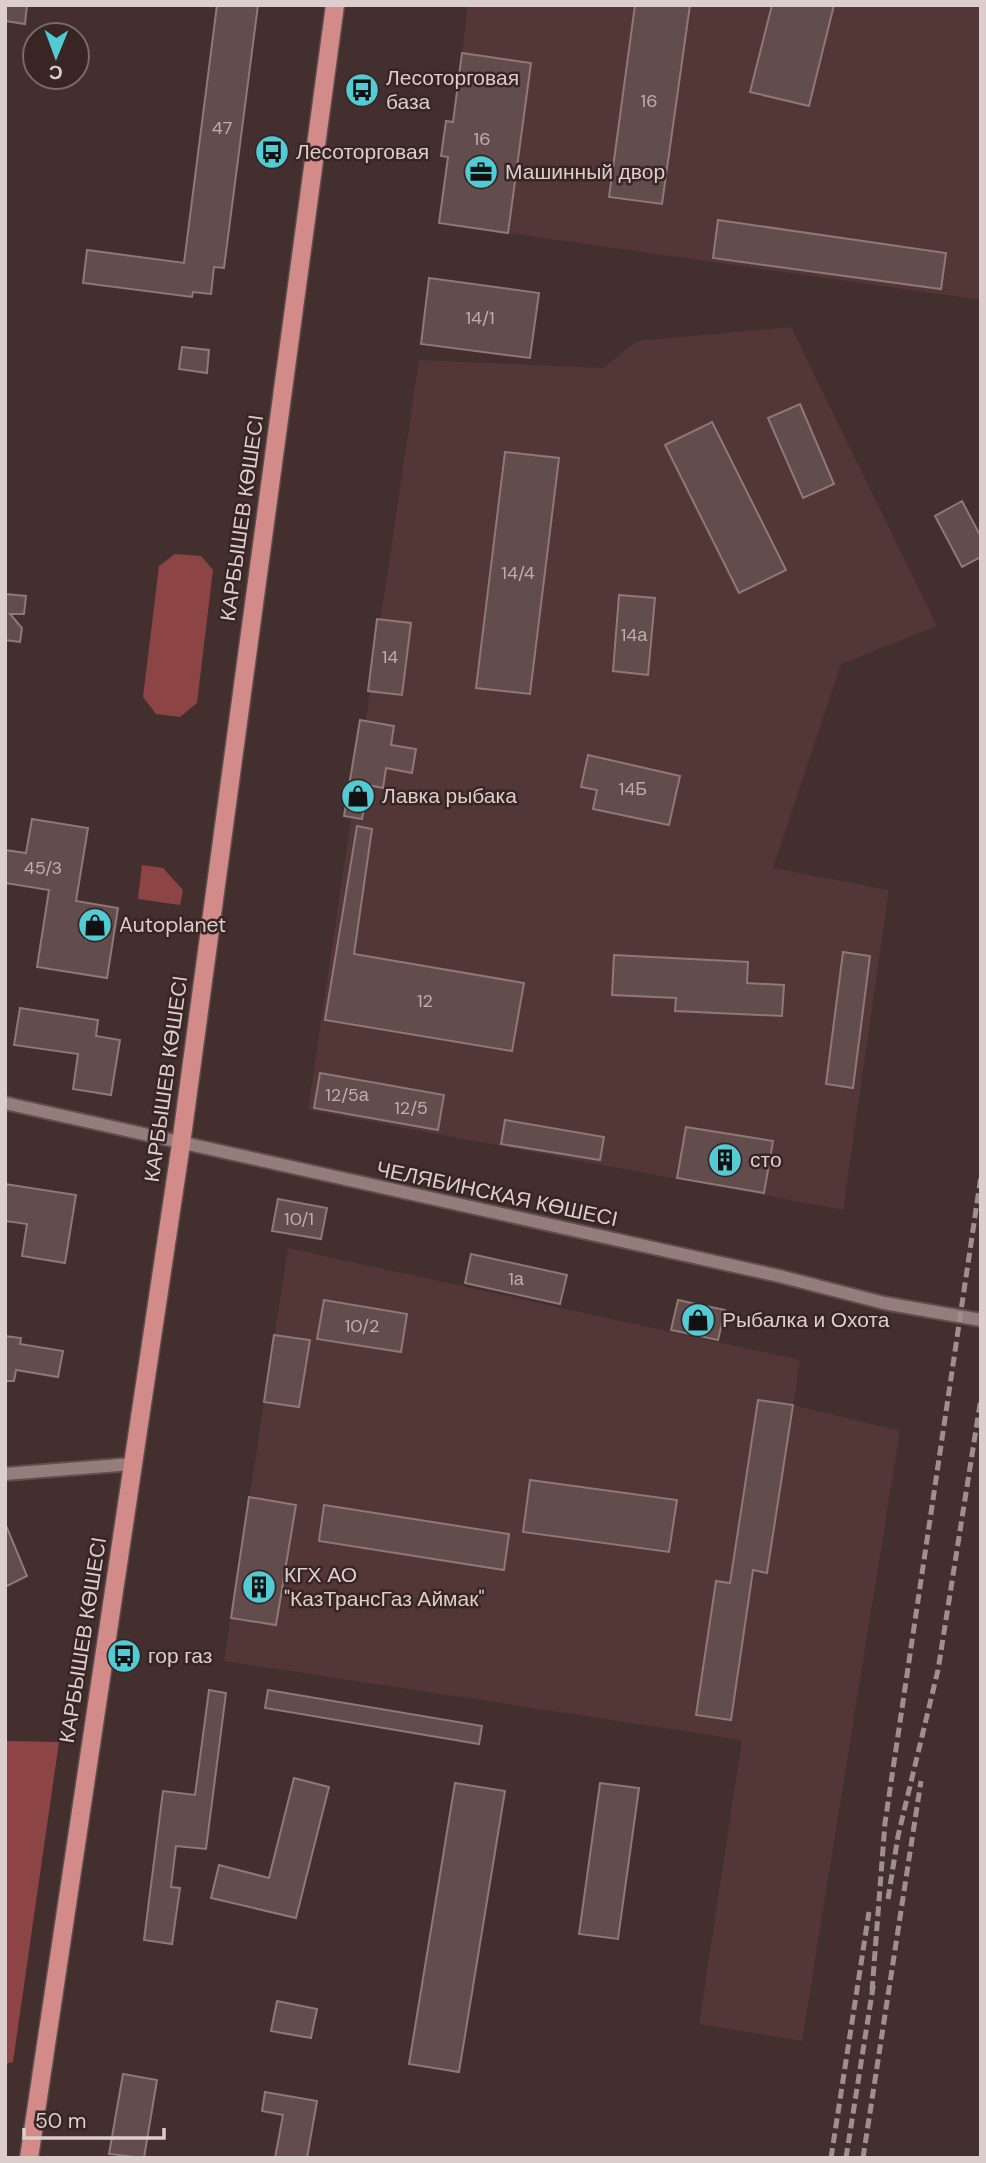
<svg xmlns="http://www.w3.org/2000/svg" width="986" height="2163" font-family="'DM Sans',sans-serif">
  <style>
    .built { fill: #523736 }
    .green { fill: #8d4444 }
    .building { fill: #634d4c; stroke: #907877; stroke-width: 2 }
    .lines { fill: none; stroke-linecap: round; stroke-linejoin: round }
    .minor-casing { stroke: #5e4e4d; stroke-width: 16 }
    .major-casing { stroke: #5e4e4d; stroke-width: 21 }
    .minor { stroke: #957d7c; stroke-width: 12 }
    .major { stroke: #d38b89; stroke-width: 18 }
    .rail { stroke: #9f8f8e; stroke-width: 5; stroke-dasharray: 10 5; stroke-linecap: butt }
    .labels { text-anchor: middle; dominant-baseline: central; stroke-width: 5; stroke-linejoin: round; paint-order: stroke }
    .number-label { font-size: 18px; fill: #bdaead }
    .poi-label { font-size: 21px; fill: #dbcecd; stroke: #382524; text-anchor: start }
    .street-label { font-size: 21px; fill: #dbcecd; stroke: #382524 }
  </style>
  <rect width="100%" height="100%" fill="#432f2e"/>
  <!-- built -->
  <path class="built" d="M468,5H981V300L508,233L531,63L462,53Z
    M791,327L937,626L841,664L773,868L889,890L843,1210L308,1110L419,360L603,368L637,341Z
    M288,1248L800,1360L793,1405L900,1431L802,2041L699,2024L742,1740L224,1661Z"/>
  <!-- green -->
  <path class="green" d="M175,554L201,556L213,570L197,703L180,717L156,714L143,697L159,566Z
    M142,865L163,868L183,890L180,905L138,899Z
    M7,1741L59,1742L13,2062L5,2064Z"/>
  <!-- building -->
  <path class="building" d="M5,5H27L25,24L5,21Z
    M217,5H258L224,268L214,267L211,294L193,292L192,297L83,283L87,250L184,263Z
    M635,5H690L662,204L609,197Z
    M772,5H834L809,106L750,92Z
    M462,53L531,63L508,233L439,223L448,157L441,156L446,121L453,122Z
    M718,220L946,253L941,289L713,258Z
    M429,278L539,293L530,358L421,344Z
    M182,347L209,350L207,373L179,369Z
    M800,404L834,484L803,498L768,418Z
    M712,422L786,570L739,593L665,445Z
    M505,452L559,458L530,694L476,688Z
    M962,501L981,537V557L962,567L935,516Z
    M5,594L26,596L24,614H10L22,628L20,642L5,640Z
    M619,595L655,598L648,675L613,671Z
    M377,619L411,623L402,695L368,691Z
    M360,720L394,726L391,745L416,749L412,773L386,768L383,788L368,785L362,819L344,816Z
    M588,755L680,776L669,825L593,809L597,790L581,787Z
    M32,819L88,828L76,901L118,908L107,978L37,967L49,890L5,883V850L26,853Z
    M357,826L372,829L354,954L524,983L512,1051L325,1020Z
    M843,952L870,956L853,1088L826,1084Z
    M614,955L748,962L747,983L784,985L782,1016L675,1011L676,998L612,995Z
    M20,1008L98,1020L96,1036L120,1040L111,1095L73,1089L78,1054L14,1045Z
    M320,1073L444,1095L438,1130L314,1108Z
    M505,1120L604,1137L600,1160L501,1144Z
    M686,1127L773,1141L764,1193L677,1178Z
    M5,1184L76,1195L65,1263L22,1256L27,1224L5,1221Z
    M278,1199L327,1208L321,1239L272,1231Z
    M471,1254L567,1275L560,1304L465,1283Z
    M324,1300L407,1314L401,1352L317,1339Z
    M678,1300L725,1310L718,1340L671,1330Z
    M274,1335L310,1340L299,1407L264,1402Z
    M5,1336L21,1338L20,1344L63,1351L58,1377L16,1370L14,1381H5Z
    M758,1400L793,1405L767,1573L753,1570L731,1720L696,1715L716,1581L730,1583Z
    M530,1480L677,1500L669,1552L523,1532Z
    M249,1497L296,1505L276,1625L231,1618Z
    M324,1505L509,1534L504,1570L319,1541Z
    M5,1523L27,1576L5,1587Z
    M209,1690L226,1693L206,1849L176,1846L171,1887L180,1888L172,1944L144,1940L163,1791L195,1795Z
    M268,1690L482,1726L479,1744L265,1708Z
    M294,1778L329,1787L296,1918L211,1898L219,1865L269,1878Z
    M455,1783L505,1791L459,2072L409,2064Z
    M600,1783L639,1788L618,1939L579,1934Z
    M277,2001L317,2009L311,2038L271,2031Z
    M123,2074L157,2080L144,2158L109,2154Z
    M265,2092L317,2101L307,2158H275L283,2115L262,2111Z"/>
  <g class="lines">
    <!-- minor casing -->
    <g class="minor-casing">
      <path id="minor" d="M5,1103L779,1276L884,1303L981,1320
        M5,1474L132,1464"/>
    </g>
    <!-- major casing -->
    <g class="major-casing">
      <path id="major" d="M29,2158L181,1144L335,5"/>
    </g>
    <!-- minor -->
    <use href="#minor" class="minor"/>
    <!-- major -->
    <use href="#major" class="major"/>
    <!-- rail -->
    <path class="rail" d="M888,1899L898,1836L938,1670L981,1398
      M872,1991L885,1823L981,1176
      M831,2158L869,1912
      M846,2158L874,1981
      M863,2158L921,1781"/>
  </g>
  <!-- icons -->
  <defs>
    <g id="bus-disc" transform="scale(1.75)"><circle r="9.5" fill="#51ccd4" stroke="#382524"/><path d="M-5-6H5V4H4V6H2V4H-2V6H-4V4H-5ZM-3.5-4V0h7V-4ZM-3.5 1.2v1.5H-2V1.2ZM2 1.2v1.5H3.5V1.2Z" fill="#111"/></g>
    <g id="office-disc" transform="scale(1.75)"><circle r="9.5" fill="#51ccd4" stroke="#382524"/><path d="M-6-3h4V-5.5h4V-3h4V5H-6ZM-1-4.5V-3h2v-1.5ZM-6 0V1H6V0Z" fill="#111"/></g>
    <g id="shop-disc" transform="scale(1.75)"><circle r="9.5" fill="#51ccd4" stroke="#382524"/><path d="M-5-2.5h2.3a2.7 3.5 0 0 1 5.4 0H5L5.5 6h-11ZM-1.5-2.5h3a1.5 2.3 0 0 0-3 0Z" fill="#111"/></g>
    <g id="building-disc" transform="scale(1.75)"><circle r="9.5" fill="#51ccd4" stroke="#382524"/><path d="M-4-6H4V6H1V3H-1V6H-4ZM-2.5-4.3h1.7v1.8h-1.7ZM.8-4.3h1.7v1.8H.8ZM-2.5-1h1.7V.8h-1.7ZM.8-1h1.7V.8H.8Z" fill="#111"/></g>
  </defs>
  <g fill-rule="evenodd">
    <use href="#bus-disc" x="362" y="90"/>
    <use href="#bus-disc" x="272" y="152"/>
    <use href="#office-disc" x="481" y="172"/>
    <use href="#shop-disc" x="358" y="796"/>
    <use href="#shop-disc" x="95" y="925"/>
    <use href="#building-disc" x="725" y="1160"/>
    <use href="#shop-disc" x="698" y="1320"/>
    <use href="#building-disc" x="259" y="1587"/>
    <use href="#bus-disc" x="124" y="1656"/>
  </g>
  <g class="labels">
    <!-- number labels -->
    <g class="number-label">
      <text x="649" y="101">16</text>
      <text x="222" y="128">47</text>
      <text x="482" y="139">16</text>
      <text x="480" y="318">14/1</text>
      <text x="518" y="573">14/4</text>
      <text x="634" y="635">14а</text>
      <text x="390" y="657">14</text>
      <text x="633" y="789">14Б</text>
      <text x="43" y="868">45/3</text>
      <text x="425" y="1001">12</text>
      <text x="347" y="1095">12/5а</text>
      <text x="411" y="1108">12/5</text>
      <text x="299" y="1219">10/1</text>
      <text x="516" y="1279">1а</text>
      <text x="362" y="1326">10/2</text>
    </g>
    <!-- poi labels -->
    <g class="poi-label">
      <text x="386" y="78">Лесоторговая<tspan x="386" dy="24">база</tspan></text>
      <text x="296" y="152">Лесоторговая</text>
      <text x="505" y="172">Машинный двор</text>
      <text x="382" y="796">Лавка рыбака</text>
      <text x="119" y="925">Autoplanet</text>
      <text x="750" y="1160">сто</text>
      <text x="722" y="1320">Рыбалка и Охота</text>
      <text x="284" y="1575">КГХ АО<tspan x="284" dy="24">"КазТрансГаз Аймак"</tspan></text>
      <text x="148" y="1656">гор газ</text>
    </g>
    <!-- street labels -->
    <g class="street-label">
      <text transform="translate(242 518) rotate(-82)">КАРБЫШЕВ КӨШЕСІ</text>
      <text transform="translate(166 1079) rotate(-82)">КАРБЫШЕВ КӨШЕСІ</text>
      <text transform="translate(497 1194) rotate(12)">ЧЕЛЯБИНСКАЯ КӨШЕСІ</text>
      <text transform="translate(83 1640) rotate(-81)">КАРБЫШЕВ КӨШЕСІ</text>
    </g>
  </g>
  <!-- border -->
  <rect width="986" height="2163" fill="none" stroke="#dbcecd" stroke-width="14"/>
  <!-- north arrow -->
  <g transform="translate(56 56) rotate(181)"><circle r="33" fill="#382524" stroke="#796968" stroke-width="2"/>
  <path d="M0-5L12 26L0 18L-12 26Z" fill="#51ccd4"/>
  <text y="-10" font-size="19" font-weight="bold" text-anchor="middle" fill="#dbcecd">С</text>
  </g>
  <!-- scale -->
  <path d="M24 2128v10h140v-10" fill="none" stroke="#dbcecd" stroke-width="3.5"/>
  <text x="35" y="2128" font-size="21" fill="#dbcecd" stroke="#382524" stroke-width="5" paint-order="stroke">50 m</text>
</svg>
